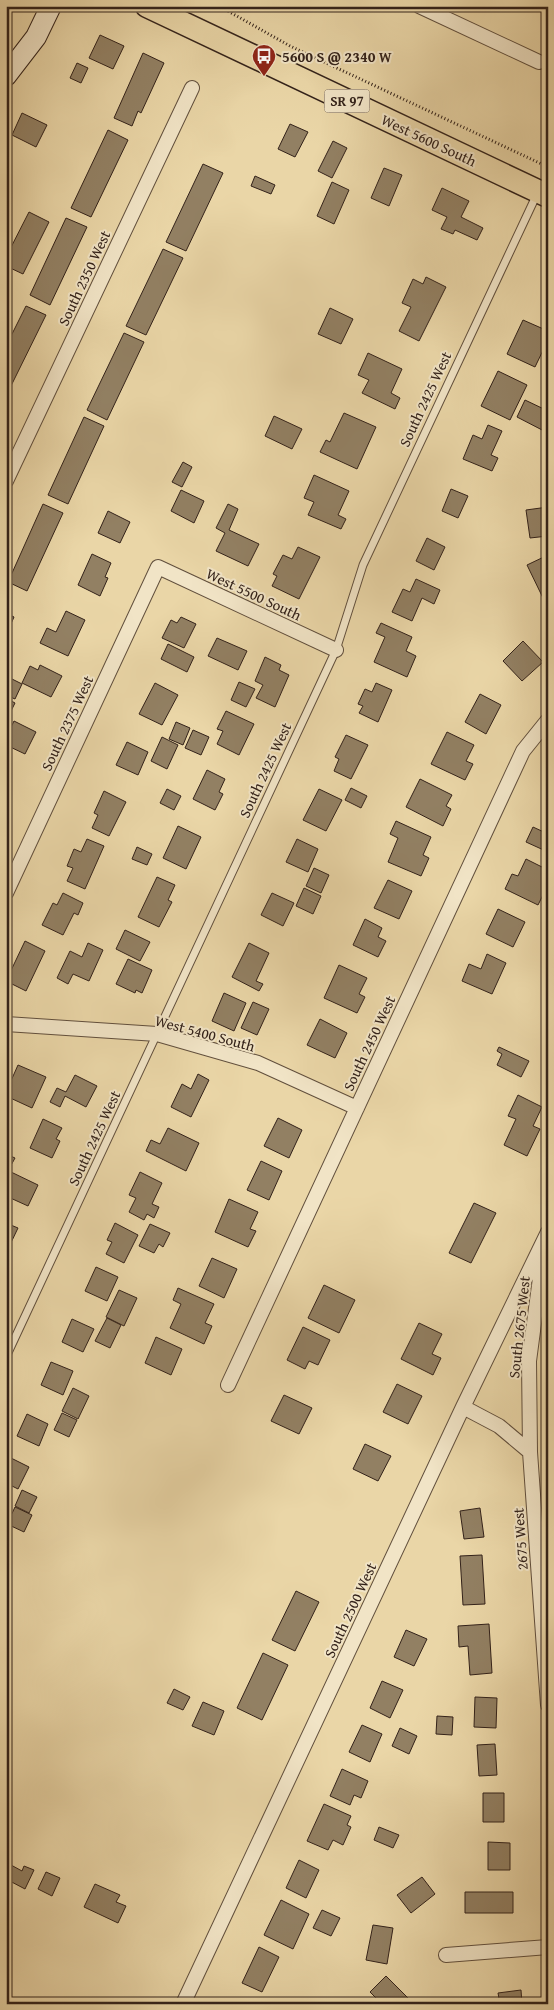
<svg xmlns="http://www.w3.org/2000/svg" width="554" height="2010" font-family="'Gentium Book Plus',serif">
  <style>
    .building { fill: #928063; stroke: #33221a }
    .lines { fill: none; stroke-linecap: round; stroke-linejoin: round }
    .lane-casing { stroke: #614f3d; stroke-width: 9 }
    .street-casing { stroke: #614f3d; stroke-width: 16 }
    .secondary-casing { stroke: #33221a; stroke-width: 22 }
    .primary-casing { stroke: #33221a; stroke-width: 25 }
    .path { stroke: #33221a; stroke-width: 3; stroke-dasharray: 1 2.5; stroke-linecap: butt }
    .lane { stroke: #f1e4c6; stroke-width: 7 }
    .street { stroke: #f1e4c6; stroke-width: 14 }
    .secondary { stroke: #f1e4c6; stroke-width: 20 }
    .primary { stroke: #ead6a7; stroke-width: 22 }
    .labels { text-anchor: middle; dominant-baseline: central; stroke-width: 4; stroke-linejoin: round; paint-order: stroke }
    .shield { fill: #f1e4c6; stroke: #6c5c4e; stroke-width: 1 }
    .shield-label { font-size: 14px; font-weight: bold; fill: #33221a }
    .poi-label { font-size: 15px; font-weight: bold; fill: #33221a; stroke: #f1e4c6; text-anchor: start }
    .street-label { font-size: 15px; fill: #33221a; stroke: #f1e4c6 }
  </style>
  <rect width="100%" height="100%" fill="#ead6a7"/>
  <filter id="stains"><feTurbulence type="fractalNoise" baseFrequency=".004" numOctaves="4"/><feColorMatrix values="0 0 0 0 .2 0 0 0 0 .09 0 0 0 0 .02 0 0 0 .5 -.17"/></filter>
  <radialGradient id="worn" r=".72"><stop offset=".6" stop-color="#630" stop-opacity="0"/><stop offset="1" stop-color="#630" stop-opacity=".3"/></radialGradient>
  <!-- building -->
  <path class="building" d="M100,35L124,46L113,69L89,58Z
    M143,53L164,63L141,113L138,111L132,126L114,118Z
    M77,63L88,68L81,83L70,78Z
    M22,113L47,125L36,147L12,135Z
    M290,124L308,132L295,157L278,149Z
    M108,130L128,140L91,217L71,208Z
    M333,141L347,148L332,178L318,171Z
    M203,164L223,173L186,251L166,242Z
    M384,168L402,175L389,206L371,198Z
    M255,176L275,185L271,194L251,186Z
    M332,182L349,190L334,224L317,216Z
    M442,188L469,201L461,217L483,228L477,240L455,230L453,234L441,229L447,217L432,210Z
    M29,212L49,222L23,274L6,266V257Z
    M66,218L87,227L50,305L30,295Z
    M163,249L183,258L146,335L126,326Z
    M426,277L446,287L419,341L399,331L411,307L402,303L413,279L423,284Z
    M26,306L46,315L8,392L6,391V346Z
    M330,308L353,319L341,344L318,334Z
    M523,320L548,331V340L535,367L507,354Z
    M124,333L144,342L107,420L87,410Z
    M368,353L402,369L391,393L400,398L395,409L362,393L369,380L358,375Z
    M498,371L527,385L510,420L481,406Z
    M525,400L548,411V428L546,432L517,417Z
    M344,413L376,427L357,469L320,452L326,440L330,442Z
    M274,416L302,429L292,449L265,436Z
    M84,417L104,426L68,504L48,495Z
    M488,425L502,431L491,455L498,458L492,471L463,459L473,435L482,439Z
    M183,462L192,467L182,487L172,482Z
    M314,475L349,491L338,515L346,519L341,529L308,515L314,502L304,498Z
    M451,489L468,496L458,518L442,511Z
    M181,490L204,501L194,523L171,511Z
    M43,504L63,513L27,591L8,582Z
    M228,504L238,509L229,530L259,544L248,566L216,551L225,533L216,528Z
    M548,507V536L530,538L526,510Z
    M108,511L130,522L120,543L98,533Z
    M427,538L445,547L434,570L416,561Z
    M298,547L320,557L299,599L272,586L277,576L273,574L283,555L292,559Z
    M92,554L111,563L105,577L108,578L100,596L78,585Z
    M548,555V595L543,598L527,565Z
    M416,579L440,590L434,604L422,598L412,621L392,612L403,589L410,592Z
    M66,611L85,620L68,656L40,643L47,628L56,632Z
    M6,613L14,617L6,635Z
    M181,617L196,624L184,648L162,638L171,620L177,623Z
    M381,623L412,637L406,651L416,656L407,677L374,662L385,637L376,633Z
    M217,638L247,651L238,670L208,656Z
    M523,641L543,662L522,681L503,661Z
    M168,644L194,657L187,672L161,659Z
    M265,657L281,665L279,670L289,675L275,707L256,698L263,685L255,681Z
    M40,665L62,676L51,697L22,683L30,666L38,670Z
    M6,676L22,684L15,699L6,695Z
    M239,682L255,689L246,707L231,700Z
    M155,683L178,695L162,725L139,714Z
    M376,683L392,690L378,722L359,713L363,706L358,704L365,689L372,692Z
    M480,694L501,705L486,734L465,722Z
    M6,698L15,703L7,719H6Z
    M226,711L254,724L239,755L217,744L223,731L217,729Z
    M14,721L36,732L25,754L6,745V737Z
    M176,722L190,728L183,745L169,739Z
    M193,730L209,737L201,755L185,748Z
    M447,732L474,745L466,761L473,764L465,780L431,764Z
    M346,735L368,745L351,779L334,771L339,759L335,757Z
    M162,737L178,745L167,769L151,761Z
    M127,742L148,752L138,775L116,765Z
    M207,770L225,779L219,792L223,794L215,810L193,799Z
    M420,779L452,795L446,806L451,809L443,826L406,807Z
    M351,788L367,796L361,808L345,800Z
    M167,789L181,796L174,810L160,803Z
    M319,789L342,800L326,831L303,820Z
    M104,791L126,802L109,836L92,828L98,815L94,813Z
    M396,821L431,837L423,855L429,858L421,876L388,862L398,838L390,834Z
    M178,826L201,837L186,869L163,858Z
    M533,827L546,833L548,829V852L526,842Z
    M87,839L104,846L85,889L67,881L73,868L67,866L74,849L81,852Z
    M297,839L318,849L308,872L286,862Z
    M137,847L152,854L147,865L132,859Z
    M526,859L548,870V885L538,905L505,889L512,874L518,876Z
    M314,868L329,875L321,893L306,886Z
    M157,877L175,885L168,900L172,902L159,927L138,917Z
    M388,880L412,891L399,919L374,908Z
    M304,888L321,896L313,914L296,906Z
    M63,893L83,903L78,915L74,913L63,935L42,925L53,903L57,905Z
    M272,893L294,903L283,926L261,915Z
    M498,909L525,922L513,947L486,934Z
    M365,919L382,928L378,937L386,941L378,957L353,945Z
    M125,930L150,942L140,961L116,949Z
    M25,941L45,951L26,991L6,981Z
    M88,943L103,950L89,981L73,974L68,984L57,978L70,951L82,957Z
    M249,943L269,953L256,981L263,984L259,991L232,977Z
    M487,954L506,963L492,994L462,981L469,964L481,969Z
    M128,959L152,970L142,993L136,990L135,993L116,984Z
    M339,965L367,978L359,994L365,997L357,1013L324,998Z
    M224,993L246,1003L234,1031L212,1021Z
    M253,1002L269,1009L257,1035L241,1028Z
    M320,1019L347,1033L335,1058L307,1045Z
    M499,1047L529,1061L521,1077L497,1065L502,1054L497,1051Z
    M18,1065L46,1077L32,1108L6,1096V1092Z
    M198,1074L209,1080L191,1117L171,1107L182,1084L191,1089Z
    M75,1075L97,1086L86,1107L65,1096L60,1107L50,1102L57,1088L66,1092Z
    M518,1095L542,1107L533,1126L540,1129L527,1156L504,1145L516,1119L508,1116Z
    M278,1118L302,1130L289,1158L264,1146Z
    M43,1119L62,1128L56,1139L60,1141L52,1158L30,1148Z
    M168,1128L199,1143L186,1171L146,1151L151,1140L160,1144Z
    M6,1154L15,1158L9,1169L6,1168Z
    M261,1161L282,1171L269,1200L247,1190Z
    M11,1172L38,1185L28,1206L6,1196V1182Z
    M140,1172L162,1183L152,1204L159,1207L154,1218L147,1214L144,1220L129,1212L136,1198L129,1195Z
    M229,1199L258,1212L250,1229L256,1231L248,1247L215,1232Z
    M474,1203L496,1213L471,1263L449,1253Z
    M6,1223L18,1228L7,1251L6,1250Z
    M115,1223L138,1235L124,1263L106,1254L112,1242L107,1240Z
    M150,1224L170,1233L163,1247L159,1244L154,1253L139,1246Z
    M212,1258L237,1269L224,1298L199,1286Z
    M96,1267L118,1277L107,1301L85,1291Z
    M324,1285L355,1300L339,1333L308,1318Z
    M178,1288L214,1304L205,1323L212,1326L204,1344L170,1328L181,1304L173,1300Z
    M119,1290L137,1298L124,1326L106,1317Z
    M107,1318L121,1325L110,1348L95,1341Z
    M72,1319L94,1329L83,1352L62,1342Z
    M419,1323L442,1334L432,1354L441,1358L433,1375L401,1359Z
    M303,1327L330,1340L318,1365L309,1361L305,1369L287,1360Z
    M156,1337L182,1349L171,1375L145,1363Z
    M51,1362L73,1371L63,1395L41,1385Z
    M397,1384L422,1396L408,1424L383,1412Z
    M73,1388L89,1396L78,1419L62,1411Z
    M284,1395L312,1408L299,1434L271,1421Z
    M62,1413L77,1420L69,1437L54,1430Z
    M27,1414L48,1424L39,1446L17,1436Z
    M365,1444L391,1456L378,1481L353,1469Z
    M7,1456L29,1467L18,1489L6,1483Z
    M22,1490L37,1497L29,1513L15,1506Z
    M15,1507L32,1515L24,1532L7,1524Z
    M480,1508L484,1537L464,1539L460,1511Z
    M482,1555L485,1604L463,1605L460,1556Z
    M296,1591L319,1602L295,1651L272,1640Z
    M489,1624L492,1673L470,1675L468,1646L459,1647L458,1626Z
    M406,1630L427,1639L414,1666L394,1657Z
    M263,1653L288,1665L262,1720L237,1708Z
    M382,1681L403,1690L390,1718L370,1708Z
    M174,1689L190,1697L183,1710L167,1703Z
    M475,1697L497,1698L496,1728L474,1727Z
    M203,1702L224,1711L214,1735L192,1726Z
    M437,1716L453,1717L452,1735L436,1734Z
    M362,1725L382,1734L370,1762L349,1752Z
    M400,1728L417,1736L409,1754L392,1746Z
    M495,1744L497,1775L479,1776L477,1745Z
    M342,1769L368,1781L361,1798L354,1795L350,1805L330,1796Z
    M483,1793H504V1822H483Z
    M324,1804L351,1816L347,1825L351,1827L343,1845L333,1840L328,1850L307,1841Z
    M379,1827L399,1835L393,1848L374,1840Z
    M488,1842L510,1843V1870H488Z
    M299,1860L319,1870L306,1898L286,1888Z
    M11,1865L22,1871L24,1866L34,1870L25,1889L6,1879V1874Z
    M46,1872L60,1878L52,1896L38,1889Z
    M422,1877L435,1894L411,1913L397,1895Z
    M95,1884L120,1895L116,1902L126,1906L118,1923L84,1907Z
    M465,1892H513V1913H465Z
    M281,1900L309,1914L293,1949L264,1935Z
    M322,1910L340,1918L331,1936L313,1928Z
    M373,1925L393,1928L387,1964L366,1960Z
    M259,1947L279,1957L262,1992L242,1983Z
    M386,1976L408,1998L402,2004H382L370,1992Z
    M521,1990L522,2004H500L498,1993Z"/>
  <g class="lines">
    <!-- lane casing -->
    <g class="lane-casing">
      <path id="lane" d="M6,1357L336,650L363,565L537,194"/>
    </g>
    <!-- street casing -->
    <g class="street-casing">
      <path id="street" d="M419,6L539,62
        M6,481L192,88
        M6,893L158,567L336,650
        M6,1024L157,1034L258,1063L357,1108
        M228,1385L523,751L548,720
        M463,1407L499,1426L530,1452L548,1705
        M530,1452L529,1361L544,1248
        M446,1955L548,1947
        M183,2004L463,1407L548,1232"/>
    </g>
    <!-- secondary casing -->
    <g class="secondary-casing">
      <path id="secondary" d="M6,76L36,37L51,6"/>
    </g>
    <!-- primary casing -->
    <g class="primary-casing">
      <path id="primary" d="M147,6L548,196"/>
    </g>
    <!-- path -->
    <path class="path" d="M219,6L290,46L548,167"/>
    <!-- lane -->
    <use href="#lane" class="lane"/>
    <!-- street -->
    <use href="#street" class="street"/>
    <!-- secondary -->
    <use href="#secondary" class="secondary"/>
    <!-- primary -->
    <use href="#primary" class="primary"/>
  </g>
  <!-- icons -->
  <defs>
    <g id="bus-pin" transform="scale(1.25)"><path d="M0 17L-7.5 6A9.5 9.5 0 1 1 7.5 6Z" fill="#8f2418" stroke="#f1e4c6"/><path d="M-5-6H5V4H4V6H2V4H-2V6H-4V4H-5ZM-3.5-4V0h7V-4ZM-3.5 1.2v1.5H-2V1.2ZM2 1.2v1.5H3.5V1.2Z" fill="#fff"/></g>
  </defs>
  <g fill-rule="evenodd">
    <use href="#bus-pin" x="264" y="56"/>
  </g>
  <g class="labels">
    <!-- shield labels -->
    <rect class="shield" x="324.5" y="89.5" width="45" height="23" rx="4"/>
    <g class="shield-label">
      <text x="347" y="101">SR 97</text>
    </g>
    <!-- poi labels -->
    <g class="poi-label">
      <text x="282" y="56">5600 S @ 2340 W</text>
    </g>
    <!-- street labels -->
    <g class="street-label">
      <text transform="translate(429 140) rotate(25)">West 5600 South</text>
      <text transform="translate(84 278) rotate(-65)">South 2350 West</text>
      <text transform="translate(425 399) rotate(-65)">South 2425 West</text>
      <text transform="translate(254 594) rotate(25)">West 5500 South</text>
      <text transform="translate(67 723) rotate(-65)">South 2375 West</text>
      <text transform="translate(265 770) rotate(-65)">South 2425 West</text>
      <text transform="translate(205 1033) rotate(15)">West 5400 South</text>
      <text transform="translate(369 1043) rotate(-65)">South 2450 West</text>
      <text transform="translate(94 1138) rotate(-65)">South 2425 West</text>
      <text transform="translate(519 1327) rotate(-84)">South 2675 West</text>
      <text transform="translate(520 1539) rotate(-94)">2675 West</text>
      <text transform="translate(350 1610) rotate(-65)">South 2500 West</text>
    </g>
  </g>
  <!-- margin -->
  <rect width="554" height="2010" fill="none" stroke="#ead6a7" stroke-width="25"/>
  <rect x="8" y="8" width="539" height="1995" fill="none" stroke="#33221a" stroke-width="2.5"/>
  <rect x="12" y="12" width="529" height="1985" fill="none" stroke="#33221a"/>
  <rect width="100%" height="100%" filter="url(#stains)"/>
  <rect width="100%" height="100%" fill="url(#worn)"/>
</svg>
